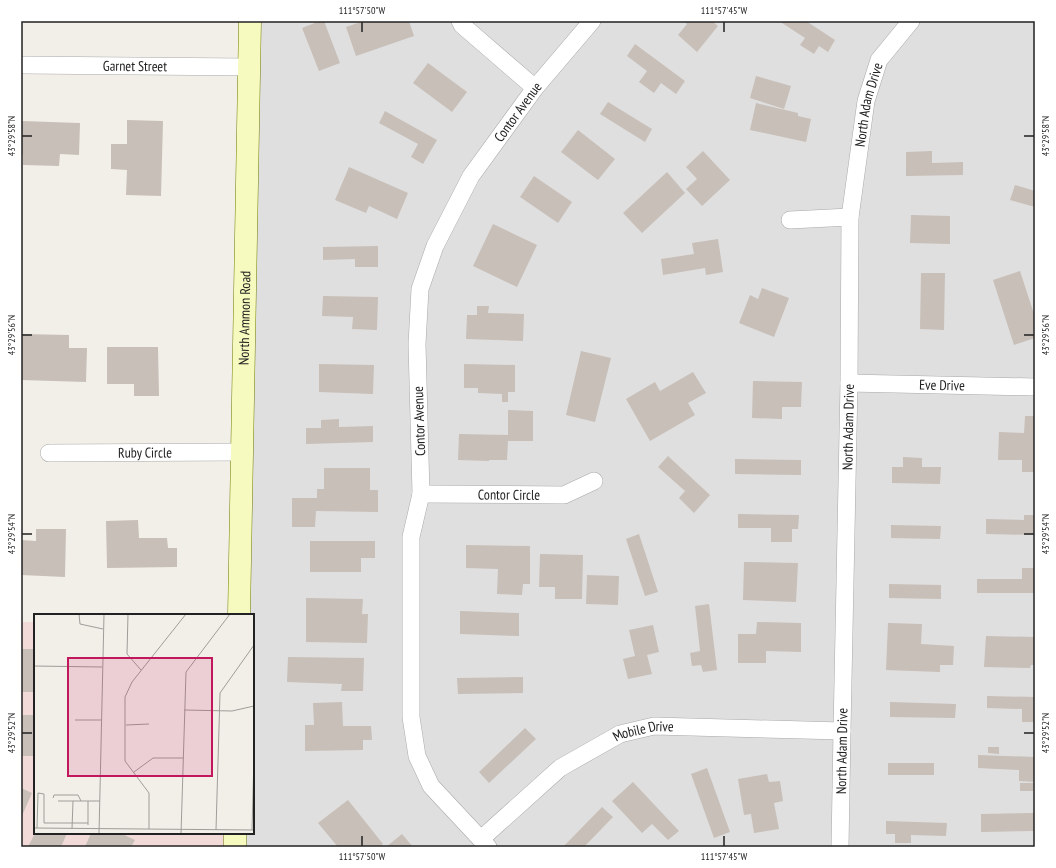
<svg xmlns="http://www.w3.org/2000/svg" width="1056" height="868" font-family="'PT Sans Narrow',sans-serif">
  <style>
    .residential { fill: #e0dfdf }
    .commercial { fill: #f2dad9 }
    .building { fill: #c7bfb8 }
    .lines { fill: none; stroke-linecap: round; stroke-linejoin: round }
    .street-casing { stroke: #a9a9a9; stroke-width: 18 }
    .secondary-casing { stroke: #707d05; stroke-width: 23 }
    .street { stroke: #fff; stroke-width: 17 }
    .secondary { stroke: #f7fabf; stroke-width: 22 }
    .ticks { fill: none; stroke: #222; stroke-width: 1.5 }
    .labels { text-anchor: middle; dominant-baseline: central; stroke-width: 3; stroke-linejoin: round; paint-order: stroke }
    .street-label { font-size: 14px; fill: #222; stroke: #fff }
    .inset-road { fill: none; stroke: #9f9d99; stroke-width: 1 }
    .view { fill: #c2185b; fill-opacity: 0.15; stroke: #c2185b; stroke-width: 2 }
    .inset-edge { fill: none; stroke: #222; stroke-width: 2 }
    .neatline { fill: none; stroke: #222; stroke-width: 1.5 }
    .ticks-label { font-size: 10px; text-anchor: middle; fill: #222 }
  </style>
  <rect width="100%" height="100%" fill="#f2efe9"/>
  <!-- residential -->
  <path class="residential" d="M244,21H1035V847H233V833H253V615H236Z"/>
  <!-- commercial -->
  <path class="commercial" d="M21,622H35V833H235V847H21Z"/>
  <!-- building -->
  <path class="building" d="M320,21H324L340,63L319,71L302,28Z
    M364,21H409L414,36L356,56L346,27Z
    M684,21H712L718,26L697,52L678,35L687,24Z
    M779,21H806L835,40L828,52L819,46L814,54L800,45L805,38Z
    M635,44L685,81L676,94L661,83L654,93L639,82L647,71L627,56Z
    M428,63L467,92L452,112L413,83Z
    M756,76L791,86L784,109L750,98Z
    M608,102L652,129L645,142L600,114Z
    M756,103L798,113V116L811,119L806,142L750,130Z
    M385,111L437,140L423,164L411,157L418,144L379,123Z
    M127,120L163,121L161,196L126,195L127,170L111,169V144H127Z
    M21,121L80,123L79,155L60,154L59,166L23,165V154H21Z
    M578,130L615,159L598,180L561,152Z
    M703,151L730,180L702,206L686,189L697,179L686,167Z
    M932,151V163L963,162V175L906,176V152Z
    M349,167L408,193L397,219L369,206L366,213L335,200Z
    M667,172L685,193L642,233L623,213Z
    M534,176L572,202L558,223L520,197Z
    M1015,185L1035,191V207L1010,200Z
    M911,215L950,216V244L910,243Z
    M493,224L537,245L517,287L473,266Z
    M718,239L723,272L706,275L705,268L663,275L661,259L694,254L692,243Z
    M378,246V267H355V259L323,260V247Z
    M1020,271L1035,317V338L1014,345L993,280Z
    M921,273H945L944,330L920,329Z
    M762,288L789,298L774,337L739,323L750,295L758,299Z
    M323,296L378,297L377,330L352,329L353,317L322,316Z
    M477,306H489L488,313L524,314L523,341L466,339L467,315H477Z
    M21,334L69,335V348H87L86,382L21,380Z
    M107,347H158L159,396H134V384H107Z
    M581,351L611,358L595,422L566,415Z
    M319,364L374,365L373,394L319,392Z
    M464,364L515,365V392H508V402H502V394L478,393V388H464Z
    M693,372L706,393L688,403L695,415L650,441L626,399L655,382L660,391Z
    M753,381L802,382L801,407H782V419L752,418Z
    M508,410L533,411V441H508L507,460H489V461L458,460L459,434L508,435Z
    M1025,416H1035V472H1022V460H998L999,432L1024,433Z
    M339,419V427L373,426V442L306,444V428H321V420Z
    M668,456L710,495L694,513L679,498L685,491L658,467Z
    M903,457L922,458V467H941L940,484L892,483V467H903Z
    M735,459L801,460V475L735,474Z
    M324,468H370V490H378V512L316,511L315,527H292V498H317V489H324Z
    M738,514L799,515L798,529H792V542H771V528H738Z
    M1024,515H1035V535L986,534V519L1024,520Z
    M138,520L139,538H167L168,548H177V567L107,568L106,521Z
    M891,525L941,526L940,539L891,538Z
    M36,529H66L65,577L21,575V540L36,541Z
    M639,534L658,592L645,596L626,539Z
    M310,541H375V558H361V572H310Z
    M466,545L530,546V584H523L522,595L497,594L498,569L466,568Z
    M540,554L583,555L582,599H555V587H539Z
    M744,562L798,563L796,602L743,600Z
    M1022,568H1035V593H977V579H1022Z
    M587,575L619,576L618,605L586,604Z
    M889,584L941,585V599L889,598Z
    M306,598L363,599L362,614H368L367,643L306,642Z
    M709,604L717,670L703,672L701,665L692,666L690,653L700,651L695,606Z
    M460,611L519,613V636L460,634Z
    M757,622L801,623V652L766,651V663H738V634H756Z
    M888,623L922,624L921,644L954,646L953,665H940V672L886,670Z
    M653,625L659,652L647,655L652,674L628,679L623,659L635,656L629,630Z
    M986,636L1035,637V665H1031L1030,668L984,667Z
    M21,649H35V692H21Z
    M288,657L364,658L363,691H341L342,684L287,682Z
    M523,677V693L458,694L457,678Z
    M987,696L1035,697V722H1022V709L987,708Z
    M342,702L343,726H371L372,740H363V750L305,751V725H314L313,703Z
    M890,702L956,704L955,718L890,717Z
    M21,715H35V756H21Z
    M525,728L536,739L489,783L479,772Z
    M988,747H999V754L988,753Z
    M978,755L1035,757V782L1019,781V770L978,768Z
    M888,763H934V775H888Z
    M707,768L730,832L714,838L691,774Z
    M767,774L769,782L780,781L783,801L774,803L779,829L754,833L751,814L744,815L738,779Z
    M633,782L679,831L668,840L652,824L642,833L612,801Z
    M1020,783H1034L1033,791H1020Z
    M21,788L32,793L21,818Z
    M348,800L383,844L379,847H338L318,823Z
    M602,807L613,817L584,847H563Z
    M1035,813V831L981,832V814Z
    M886,821L947,823L946,836L911,835V843H895V834H886Z
    M35,833H67L61,847H28Z
    M91,833H120L135,840L131,847H85Z
    M402,834L413,847H386Z"/>
  <g class="lines">
    <!-- street casing -->
    <g class="street-casing">
      <g id="street">
        <path d="M460,21L462,25L535,88"/>
        <path id="s1" d="M21,65L248,67"/>
        <path d="M790,220L850,217"/>
        <path id="s2" d="M849,383L1035,387"/>
        <path id="s3" d="M49,453L242,452"/>
        <path id="s4" d="M421,494L564,495L594,481"/>
        <path id="s5" d="M481,839L560,768L620,734L654,726L842,731"/>
        <path id="s6" d="M488,847L431,786L417,756L411,717V537L421,494L417,344L420,289L435,246L471,176L535,88L592,21"/>
        <path id="s7" d="M840,847L842,731L849,383L850,217L866,101L879,60L911,21"/>
      </g>
    </g>
    <!-- secondary casing -->
    <g class="secondary-casing">
      <g id="secondary">
        <path id="s8" d="M239,615L250,21"/>
        <path d="M235,847V833"/>
      </g>
    </g>
    <!-- street -->
    <use href="#street" class="street"/>
    <!-- secondary -->
    <use href="#secondary" class="secondary"/>
  </g>
  <!-- ticks -->
  <path class="ticks" d="M362,22V32M724,22V32M22,136H32M1024,136H1034M22,335H32M1024,335H1034M22,534H32M1024,534H1034M22,733H32M1024,733H1034M362,836V846M724,836V846"/>
  <g class="labels">
    <!-- street labels -->
    <g class="street-label">
      <text stroke="none"><textPath href="#s1" startOffset="114">Garnet Street</textPath></text>
      <text stroke="none"><textPath href="#s7" startOffset="744">North Adam Drive</textPath></text>
      <text stroke="none"><textPath href="#s6" startOffset="789">Contor Avenue</textPath></text>
      <text stroke="none"><textPath href="#s8" startOffset="297">North Ammon Road</textPath></text>
      <text stroke="none"><textPath href="#s2" startOffset="93">Eve Drive</textPath></text>
      <text transform="translate(419 421) rotate(-92)">Contor Avenue</text>
      <text stroke="none"><textPath href="#s7" startOffset="420">North Adam Drive</textPath></text>
      <text stroke="none"><textPath href="#s3" startOffset="96">Ruby Circle</textPath></text>
      <text stroke="none"><textPath href="#s4" startOffset="88">Contor Circle</textPath></text>
      <text stroke="none"><textPath href="#s5" startOffset="199">Mobile Drive</textPath></text>
      <text stroke="none"><textPath href="#s7" startOffset="96">North Adam Drive</textPath></text>
    </g>
  </g>
  <!-- overview -->
  <g transform="translate(34 614)">
    <rect width="220" height="220" fill="#f2efe9"/>
    <path class="inset-road" d="M45,0L46,10L69,15M94,0L93,40L107,56M0,52L68,53M150,96L198,97L220,92M41,106H67M92,111L115,110M100,158L119,144H149M19,184L20,181H44L47,187M24,187H39M54,211V187M0,214L220,216M3,214L4,179L10,180V209H54M38,215L39,187H66M115,215V179L91,147V83L98,68L152,0M182,216L186,79L220,31M218,216L220,143M65,220L70,0M147,220L152,58L196,0"/>
    <path class="view" d="M34,44H178V162H34Z"/>
    <rect width="220" height="220" class="inset-edge"/>
  </g>
  <!-- border -->
  <rect width="1056" height="868" fill="none" stroke="#ffffff" stroke-width="44"/>
  <rect x="22" y="22" width="1012" height="824" class="neatline"/>
  <g class="ticks-label">
    <text x="362" y="14">111°57'50"W</text>
    <text x="724" y="14">111°57'45"W</text>
    <text transform="translate(11 136) rotate(-90)" y="4">43°29'58"N</text>
    <text transform="translate(1045 136) rotate(-90)" y="4">43°29'58"N</text>
    <text transform="translate(11 335) rotate(-90)" y="4">43°29'56"N</text>
    <text transform="translate(1045 335) rotate(-90)" y="4">43°29'56"N</text>
    <text transform="translate(11 534) rotate(-90)" y="4">43°29'54"N</text>
    <text transform="translate(1045 534) rotate(-90)" y="4">43°29'54"N</text>
    <text transform="translate(11 733) rotate(-90)" y="4">43°29'52"N</text>
    <text transform="translate(1045 733) rotate(-90)" y="4">43°29'52"N</text>
    <text x="362" y="860">111°57'50"W</text>
    <text x="724" y="860">111°57'45"W</text>
  </g>
</svg>
